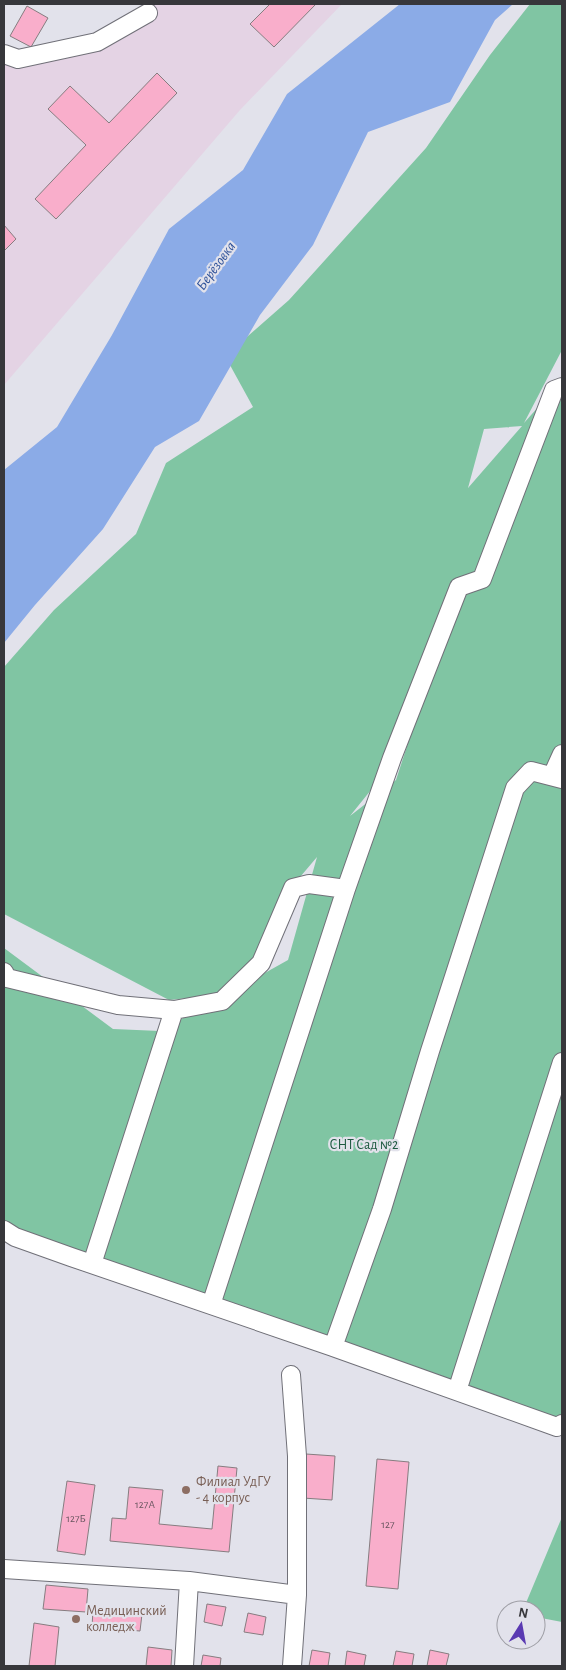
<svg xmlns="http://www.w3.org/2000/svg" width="566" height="1670" font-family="'Alegreya Sans',sans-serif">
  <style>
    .medical { fill: #e4d3e4 }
    .green { fill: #80c5a3; fill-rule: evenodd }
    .water { fill: #8babe7 }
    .building { fill: #f9aecb; stroke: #867d80 }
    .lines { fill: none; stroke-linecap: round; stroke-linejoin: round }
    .minor-casing { stroke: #707078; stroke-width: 20 }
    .minor { stroke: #fff; stroke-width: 18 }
    .education-dot { fill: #8d6e63; stroke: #e2e2eb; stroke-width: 2 }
    .labels { text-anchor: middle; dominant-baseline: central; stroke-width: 4.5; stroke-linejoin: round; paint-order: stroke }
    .number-label { font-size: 11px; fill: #68555f }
    .park-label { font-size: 14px; fill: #1d5940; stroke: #e2e2eb }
    .education-label { font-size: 14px; fill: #785e54; stroke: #e2e2eb; text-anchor: start }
    .water-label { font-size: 15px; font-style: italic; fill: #2e5199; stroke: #e2e2eb }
  </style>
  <rect width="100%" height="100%" fill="#e2e2eb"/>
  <!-- medical -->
  <path class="medical" d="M146,4H342L240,110L4,385V60L127,33Z"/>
  <!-- green -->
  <path class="green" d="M530,4H562V350L524,423L562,380V1422L30,1239L4,1222V948L113,1029L160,1031L226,994L169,1000L4,914V667L54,610L136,534L166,463L253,407L225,356L289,300L426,148L490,55ZM522,426L468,488L484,429ZM441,642L396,780L350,816L387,770ZM317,857L288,960L263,974L295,883Z
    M562,1517V1622L536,1617V1610H523Z"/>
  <!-- water -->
  <path class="water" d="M400,4H513L495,20L450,102L368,132L313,245L260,315L199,421L155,447L103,529L35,605L4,643V470L57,427L112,335L169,229L243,170L287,94Z"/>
  <!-- building -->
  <path class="building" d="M270,4H316L274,47L250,24Z
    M27,6L48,18L31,47L10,36Z
    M157,73L177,93L56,219L35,199L86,145L48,109L70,86L109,123Z
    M4,225L16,239L4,251Z
    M306,1454L335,1456L332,1500L303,1498Z
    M377,1459L409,1462L398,1589L366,1586Z
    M218,1466L237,1468L229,1552L110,1541L112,1518L126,1519L129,1487L163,1490L159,1524L212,1529Z
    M67,1481L95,1485L85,1555L57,1551Z
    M46,1585L88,1589L86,1612L43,1609Z
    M207,1604L226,1607L222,1626L204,1622Z
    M93,1610L142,1614L140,1631L92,1627Z
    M248,1613L266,1617L263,1635L244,1632Z
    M34,1623L59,1627L55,1666H29Z
    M148,1647L172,1650L171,1666H146Z
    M312,1650L330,1653L328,1666H309Z
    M430,1650L449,1654L446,1666H427Z
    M347,1651L366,1655L364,1666H345Z
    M396,1651L414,1654L412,1666H393Z
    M203,1655L221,1658L220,1666H201Z"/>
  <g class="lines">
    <!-- minor casing -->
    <g class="minor-casing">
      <path id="minor" d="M4,54L18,59L97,42L148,13
        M552,776L562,754
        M562,779L531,771L515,788L430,1051L382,1209L333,1347L557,1427L562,1424
        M4,972L7,978L118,1005L174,1010
        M4,1230L15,1237L71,1257L333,1347
        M92,1264L174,1010L222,1001L261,963L293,888L309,884L346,889L392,758L459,587L482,579L554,390L562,387
        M211,1305L346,889
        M291,1375L297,1456V1595
        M457,1391L562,1062
        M4,1569L189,1581L297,1595L292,1666
        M184,1666L189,1581"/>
    </g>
    <!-- minor -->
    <use href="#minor" class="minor"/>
  </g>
  <!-- markers -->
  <g class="education-dot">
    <circle cx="186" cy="1490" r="5"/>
    <circle cx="76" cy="1619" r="5"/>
  </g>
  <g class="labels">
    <!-- number labels -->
    <g class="number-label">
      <text x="145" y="1504">127А</text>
      <text x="76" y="1518">127Б</text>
      <text x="388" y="1524">127</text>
    </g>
    <!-- park labels -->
    <g class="park-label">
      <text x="364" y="1145">СНТ Сад №2</text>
    </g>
    <!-- education labels -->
    <g class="education-label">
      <text x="196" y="1482">Филиал УдГУ<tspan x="196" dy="16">- 4 корпус</tspan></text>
      <text x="86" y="1611">Медицинский<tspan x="86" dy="16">колледж</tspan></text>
    </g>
    <!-- water labels -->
    <g class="water-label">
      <text transform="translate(216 266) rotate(-54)">Берёзовка</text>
    </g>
  </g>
  <!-- border -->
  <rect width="566" height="1670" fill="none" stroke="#37373b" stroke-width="10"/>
  <!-- north arrow -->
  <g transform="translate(521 1625) rotate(11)"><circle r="24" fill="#e2e2eb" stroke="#9e9ea5"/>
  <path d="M0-4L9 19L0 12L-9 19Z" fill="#5a3ab2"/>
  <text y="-8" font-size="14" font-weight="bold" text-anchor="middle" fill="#37373b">N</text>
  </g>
</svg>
